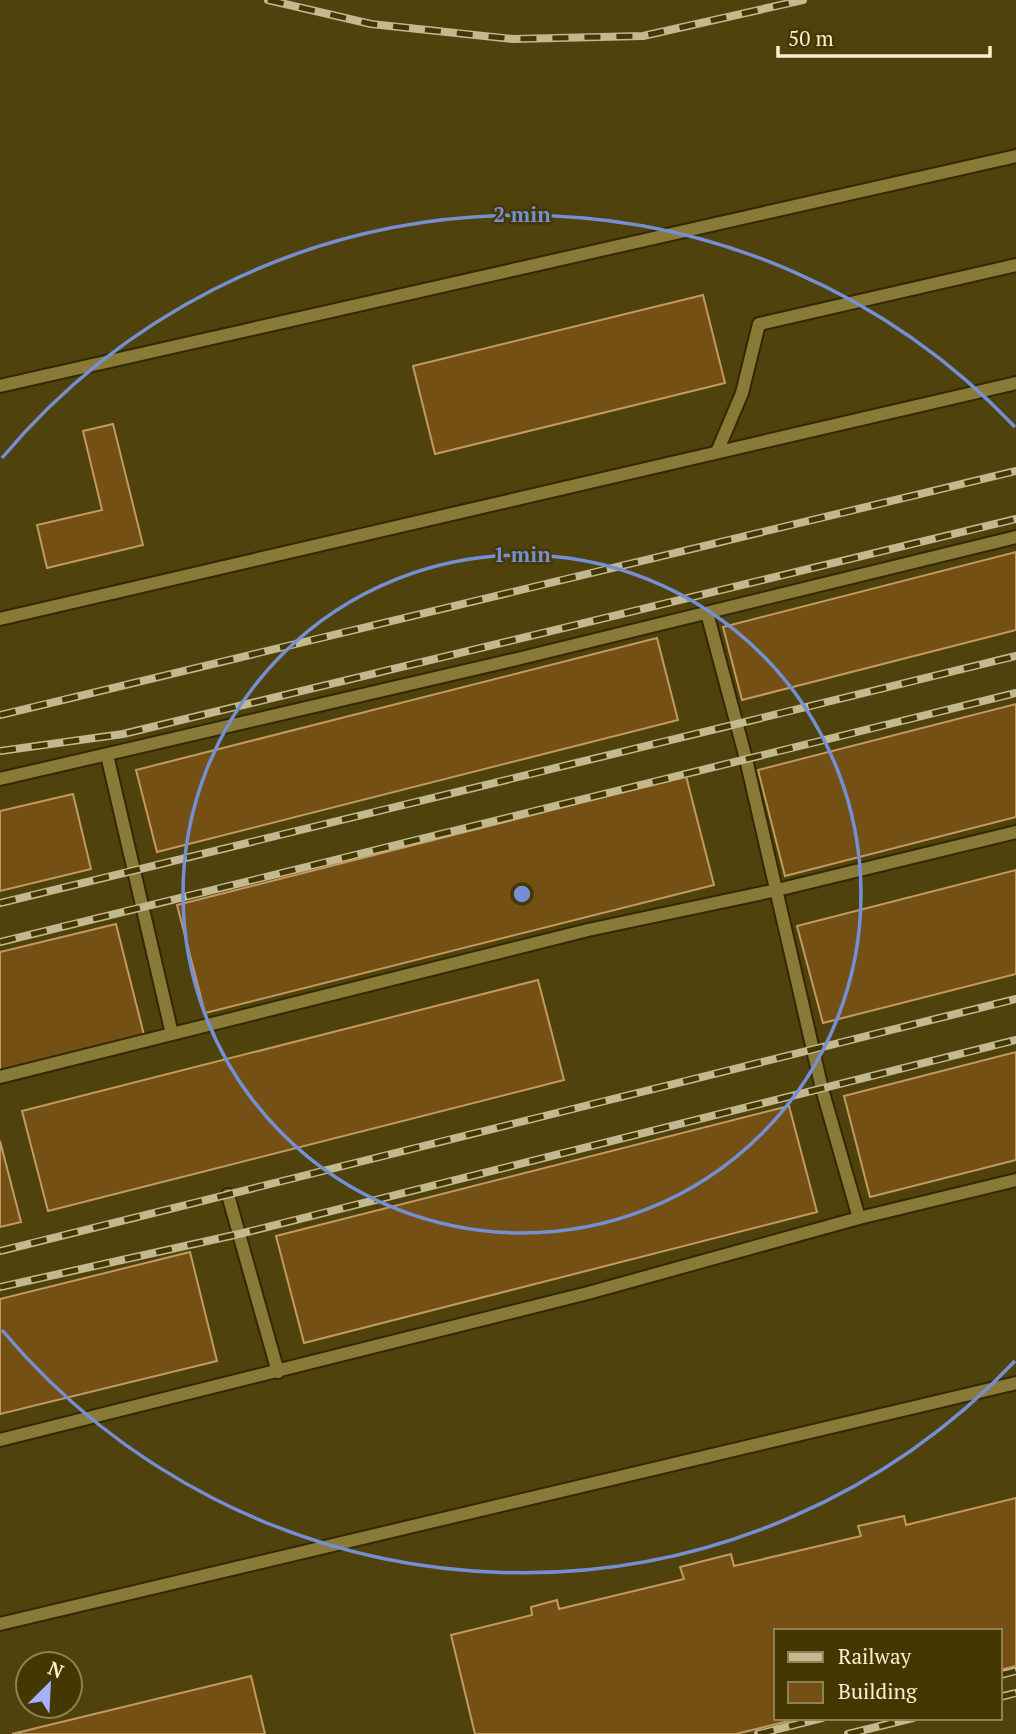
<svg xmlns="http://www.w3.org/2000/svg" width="1016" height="1734" font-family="'PT Serif',serif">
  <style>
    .building { fill: #745015; stroke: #c29a60; stroke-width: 2 }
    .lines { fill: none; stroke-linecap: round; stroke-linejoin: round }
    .lane-casing { stroke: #322904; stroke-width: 16 }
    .lane { stroke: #8a7a37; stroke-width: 12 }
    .rail-casing { stroke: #c3b991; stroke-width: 8 }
    .rail { stroke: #443800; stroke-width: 5; stroke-dasharray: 16; stroke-linecap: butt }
    .ring { fill: none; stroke: #758fd4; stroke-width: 3.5 }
    .centre { fill: #758fd4; stroke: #443800; stroke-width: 3.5 }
    .ring-label { font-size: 21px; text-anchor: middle; font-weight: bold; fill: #758fd4; stroke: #443800; stroke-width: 5; stroke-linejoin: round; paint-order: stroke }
  </style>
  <rect width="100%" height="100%" fill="#4f420d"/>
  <!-- building -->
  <path class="building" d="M703,295L725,383L435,454L413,366Z
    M113,424L143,545L47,568L37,525L102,510L83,431Z
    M1016,552V630L742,700L723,627Z
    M657,638L678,720L157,852L136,770Z
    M1016,704V817L785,876L758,770Z
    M686,776L714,885L205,1013L177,905Z
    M73,794L91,869L0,891V811Z
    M1016,870V974L823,1023L797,926Z
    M116,924L144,1035L0,1071V952Z
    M538,980L564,1080L48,1211L22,1111Z
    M1016,1052V1160L870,1197L844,1096Z
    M789,1106L817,1212L304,1343L276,1236Z
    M0,1141L21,1222L0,1227Z
    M190,1252L217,1361L0,1414V1299Z
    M1016,1498V1666L1000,1670V1631H776V1718H801L736,1734H475L451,1635L532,1615L531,1607L557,1600L559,1609L684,1579L680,1567L731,1554L734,1566L861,1536L858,1526L904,1516L906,1525Z
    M251,1676L265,1734H12Z"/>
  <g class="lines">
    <!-- lane casing -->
    <g class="lane-casing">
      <path id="lane" d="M0,386L1016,156
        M717,452L742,393L759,324L1016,265
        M707,613L746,759L822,1089L859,1218
        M0,619L1016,383
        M107,755L172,1034
        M0,779L513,660L1016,537
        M0,1077L588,930L777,890L1016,832
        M228,1195L278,1372
        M0,1440L588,1293L859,1218L1016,1180
        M0,1624L1016,1383"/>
    </g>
    <!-- lane -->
    <use href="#lane" class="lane"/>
    <!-- rail casing -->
    <g class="rail-casing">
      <path id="rail" d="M268,0L371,24L513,39L643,36L803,0
        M0,715L1016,471
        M0,751L123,734L1016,519
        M0,903L1016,656
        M0,942L1016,693
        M0,1251L1016,999
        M0,1287L239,1234L1016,1040
        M1000,1675L1016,1671
        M1000,1697L1016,1693
        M758,1734L822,1718
        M848,1734L913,1718"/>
    </g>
    <!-- rail -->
    <use href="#rail" class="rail"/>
  </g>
  <!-- distance rings -->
  <g class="ring">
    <circle cx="522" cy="894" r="339"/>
    <path d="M1015 1361A679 679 0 0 1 2 1330M2 458A679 679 0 0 1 1015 427"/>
  </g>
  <circle cx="522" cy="894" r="10" class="centre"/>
  <g class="ring-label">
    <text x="522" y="222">2 min</text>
    <text x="522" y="562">1 min</text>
  </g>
  <!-- legend -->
  <rect x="774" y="1629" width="228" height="91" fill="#443800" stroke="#8c8253" stroke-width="2"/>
  <rect x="788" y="1652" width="35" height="10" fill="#c3b991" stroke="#8c8253" stroke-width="2"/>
  <text x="838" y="1664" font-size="21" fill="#f9f0cf">Railway</text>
  <rect x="788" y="1682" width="35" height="21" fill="#745015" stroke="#8c8253" stroke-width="2"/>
  <text x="838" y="1699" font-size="21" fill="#f9f0cf">Building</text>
  <!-- north arrow -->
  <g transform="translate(49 1685) rotate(24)"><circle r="33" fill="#443800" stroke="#8c8253" stroke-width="2"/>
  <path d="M0-5L12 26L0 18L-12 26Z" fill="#a4b2fc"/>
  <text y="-10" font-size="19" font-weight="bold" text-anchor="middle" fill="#f9f0cf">N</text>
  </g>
  <!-- scale -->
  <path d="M778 46v10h212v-10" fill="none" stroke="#f9f0cf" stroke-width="3.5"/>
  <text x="788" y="46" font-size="21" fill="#f9f0cf" stroke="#443800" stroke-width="5" paint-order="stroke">50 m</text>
</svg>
